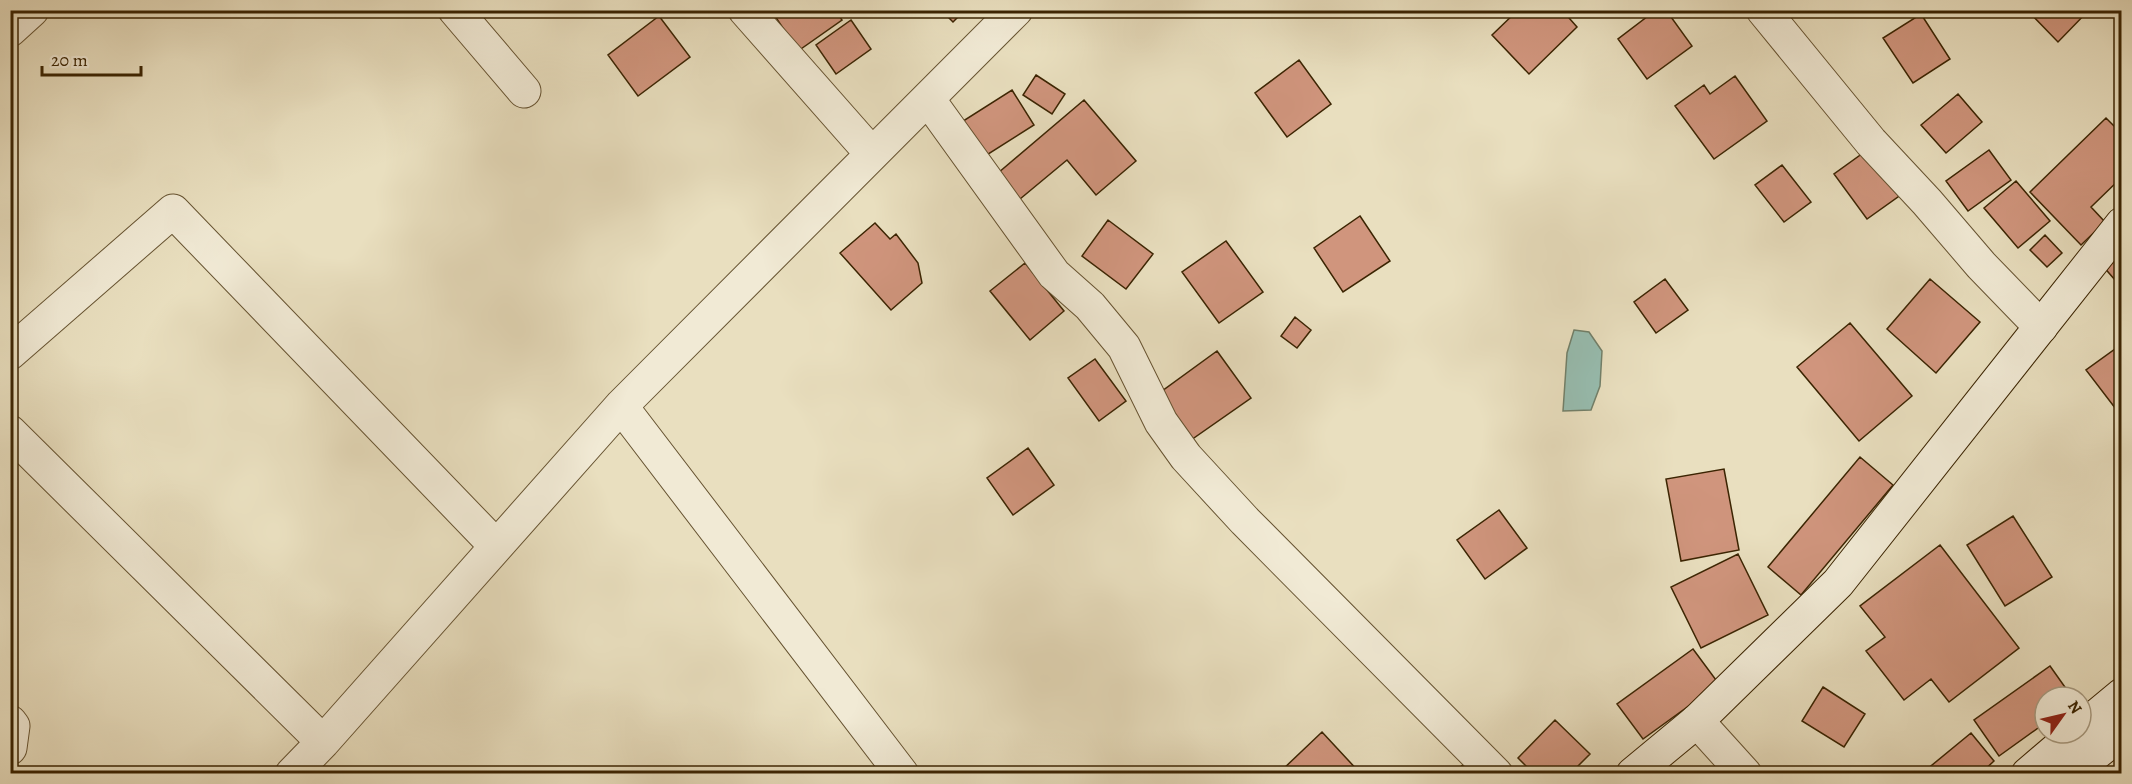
<svg xmlns="http://www.w3.org/2000/svg" width="2132" height="784" font-family="Alegreya,serif">
  <style>
    .water { fill: #97bdb0; stroke: #72806a; stroke-width: 1.5 }
    .building { fill: #d0957d; stroke: #3b2402; stroke-width: 1.5 }
    .lines { fill: none; stroke-linecap: round; stroke-linejoin: round }
    .minor-casing { stroke: #665331; stroke-width: 35 }
    .secondary-casing { stroke: #3b2402; stroke-width: 35 }
    .minor { stroke: #f1ead5; stroke-width: 33 }
    .secondary { stroke: #f1ead5; stroke-width: 33 }
  </style>
  <rect width="100%" height="100%" fill="#e9dfbf"/>
  <filter id="stains"><feTurbulence type="fractalNoise" baseFrequency=".00333" numOctaves="4"/><feColorMatrix values="0 0 0 0 .2 0 0 0 0 .09 0 0 0 0 .02 0 0 0 .5 -.17"/></filter>
  <radialGradient id="worn" r=".72"><stop offset=".6" stop-color="#630" stop-opacity="0"/><stop offset="1" stop-color="#630" stop-opacity=".3"/></radialGradient>
  <!-- water -->
  <path class="water" d="M1574,330L1589,332L1602,351L1600,386L1591,410L1563,411L1567,353Z"/>
  <!-- building -->
  <path class="building" d="M771,10H835L842,20L798,51Z
    M941,10H965L953,22Z
    M1518,10H1562L1577,27L1529,74L1492,35Z
    M1656,10H1666L1692,46L1647,79L1618,39Z
    M2027,10H2089L2058,42Z
    M1921,14L1950,59L1913,83L1883,38Z
    M659,16L690,57L638,96L608,55Z
    M851,20L871,49L836,74L816,45Z
    M1299,60L1331,104L1287,137L1255,93Z
    M1036,75L1065,94L1052,114L1023,95Z
    M1735,76L1767,121L1714,159L1675,106L1704,85L1710,94Z
    M1012,90L1034,125L982,158L960,123Z
    M1958,94L1982,122L1946,153L1921,125Z
    M1084,100L1136,161L1096,195L1067,160L1020,199L998,173Z
    M2106,118L2122,134V177L2091,207L2105,222L2081,245L2030,192Z
    M1870,148L1902,194L1867,219L1834,174Z
    M1989,150L2011,180L1968,211L1946,181Z
    M1782,165L1811,202L1784,222L1755,185Z
    M2016,181L2050,221L2018,248L1984,208Z
    M1360,216L1390,261L1343,292L1314,248Z
    M1108,220L1153,254L1126,289L1082,256Z
    M875,223L890,239L896,234L918,263L922,283L891,310L840,253Z
    M2045,235L2062,253L2047,267L2030,250Z
    M1226,241L1263,292L1219,323L1182,272Z
    M2122,248V288L2102,265Z
    M1025,263L1064,311L1030,340L990,291Z
    M1665,279L1688,310L1656,333L1634,302Z
    M1930,279L1980,322L1936,373L1887,329Z
    M1295,317L1311,330L1297,348L1281,336Z
    M1850,323L1912,396L1859,441L1797,367Z
    M2122,344V417L2086,370Z
    M1217,351L1251,398L1191,440L1158,394Z
    M1095,359L1126,401L1099,421L1068,378Z
    M1028,448L1054,485L1013,515L987,478Z
    M1860,457L1893,485L1801,595L1768,567Z
    M1724,469L1739,550L1681,561L1666,479Z
    M1499,510L1527,548L1485,579L1457,540Z
    M2013,516L2052,577L2005,606L1967,545Z
    M1940,545L2019,648L1949,702L1931,679L1904,700L1866,651L1885,637L1860,606Z
    M1738,554L1768,615L1701,648L1671,587Z
    M1693,649L1719,684L1643,739L1617,704Z
    M2050,666L2072,697H2045V723L1999,756L1974,720Z
    M1823,687L1865,714L1844,747L1802,721Z
    M1555,720L1590,754L1570,774H1534L1518,758Z
    M1322,732L1361,774H1283L1281,771Z
    M1971,733L1994,761L1980,774H1928L1926,770Z
    M1470,759L1481,774H1452Z"/>
  <g class="lines">
    <!-- minor casing -->
    <g class="minor-casing">
      <path id="minor" d="M455,10L524,91
        M745,10L872,154
        M1763,10L1871,142L1927,202L1981,265L2041,327
        M10,30L32,10
        M928,99L1054,274L1090,306L1124,347L1161,422L1186,457L1245,521L1496,774
        M10,353L173,211L496,546
        M621,406L902,774
        M10,432L323,742
        M1697,721L1745,774
        M10,722L13,726L10,748
        M292,774L323,742L621,406L1016,10"/>
    </g>
    <!-- secondary casing -->
    <g class="secondary-casing">
      <path id="secondary" d="M2081,729L2122,695
        M1633,774L1697,721L1838,583L2122,224
        M2028,774L2076,733
        M2070,774L2122,732"/>
    </g>
    <!-- minor -->
    <use href="#minor" class="minor"/>
    <!-- secondary -->
    <use href="#secondary" class="secondary"/>
  </g>
  <!-- margin -->
  <rect width="2132" height="784" fill="none" stroke="#e9dfbf" stroke-width="36"/>
  <rect x="12" y="12" width="2108" height="760" fill="none" stroke="#3b2402" stroke-width="3"/>
  <rect x="18" y="18" width="2096" height="748" fill="none" stroke="#3b2402" stroke-width="1.5"/>
  <!-- north arrow -->
  <g transform="translate(2063 715) rotate(56)"><circle r="28" fill="#f1ead5" stroke="#a89b81" stroke-width="1.5"/>
  <path d="M0-4.5L10 22L0 15L-10 22Z" fill="#8f2418"/>
  <text y="-9" font-size="16" font-weight="bold" text-anchor="middle" fill="#3b2402">N</text>
  </g>
  <!-- scale -->
  <path d="M42 66v9h99v-9" fill="none" stroke="#3b2402" stroke-width="3"/>
  <text x="51" y="66" font-size="18" fill="#3b2402" stroke="#f1ead5" stroke-width="4.5" paint-order="stroke">20 m</text>
  <rect width="100%" height="100%" filter="url(#stains)"/>
  <rect width="100%" height="100%" fill="url(#worn)"/>
</svg>
